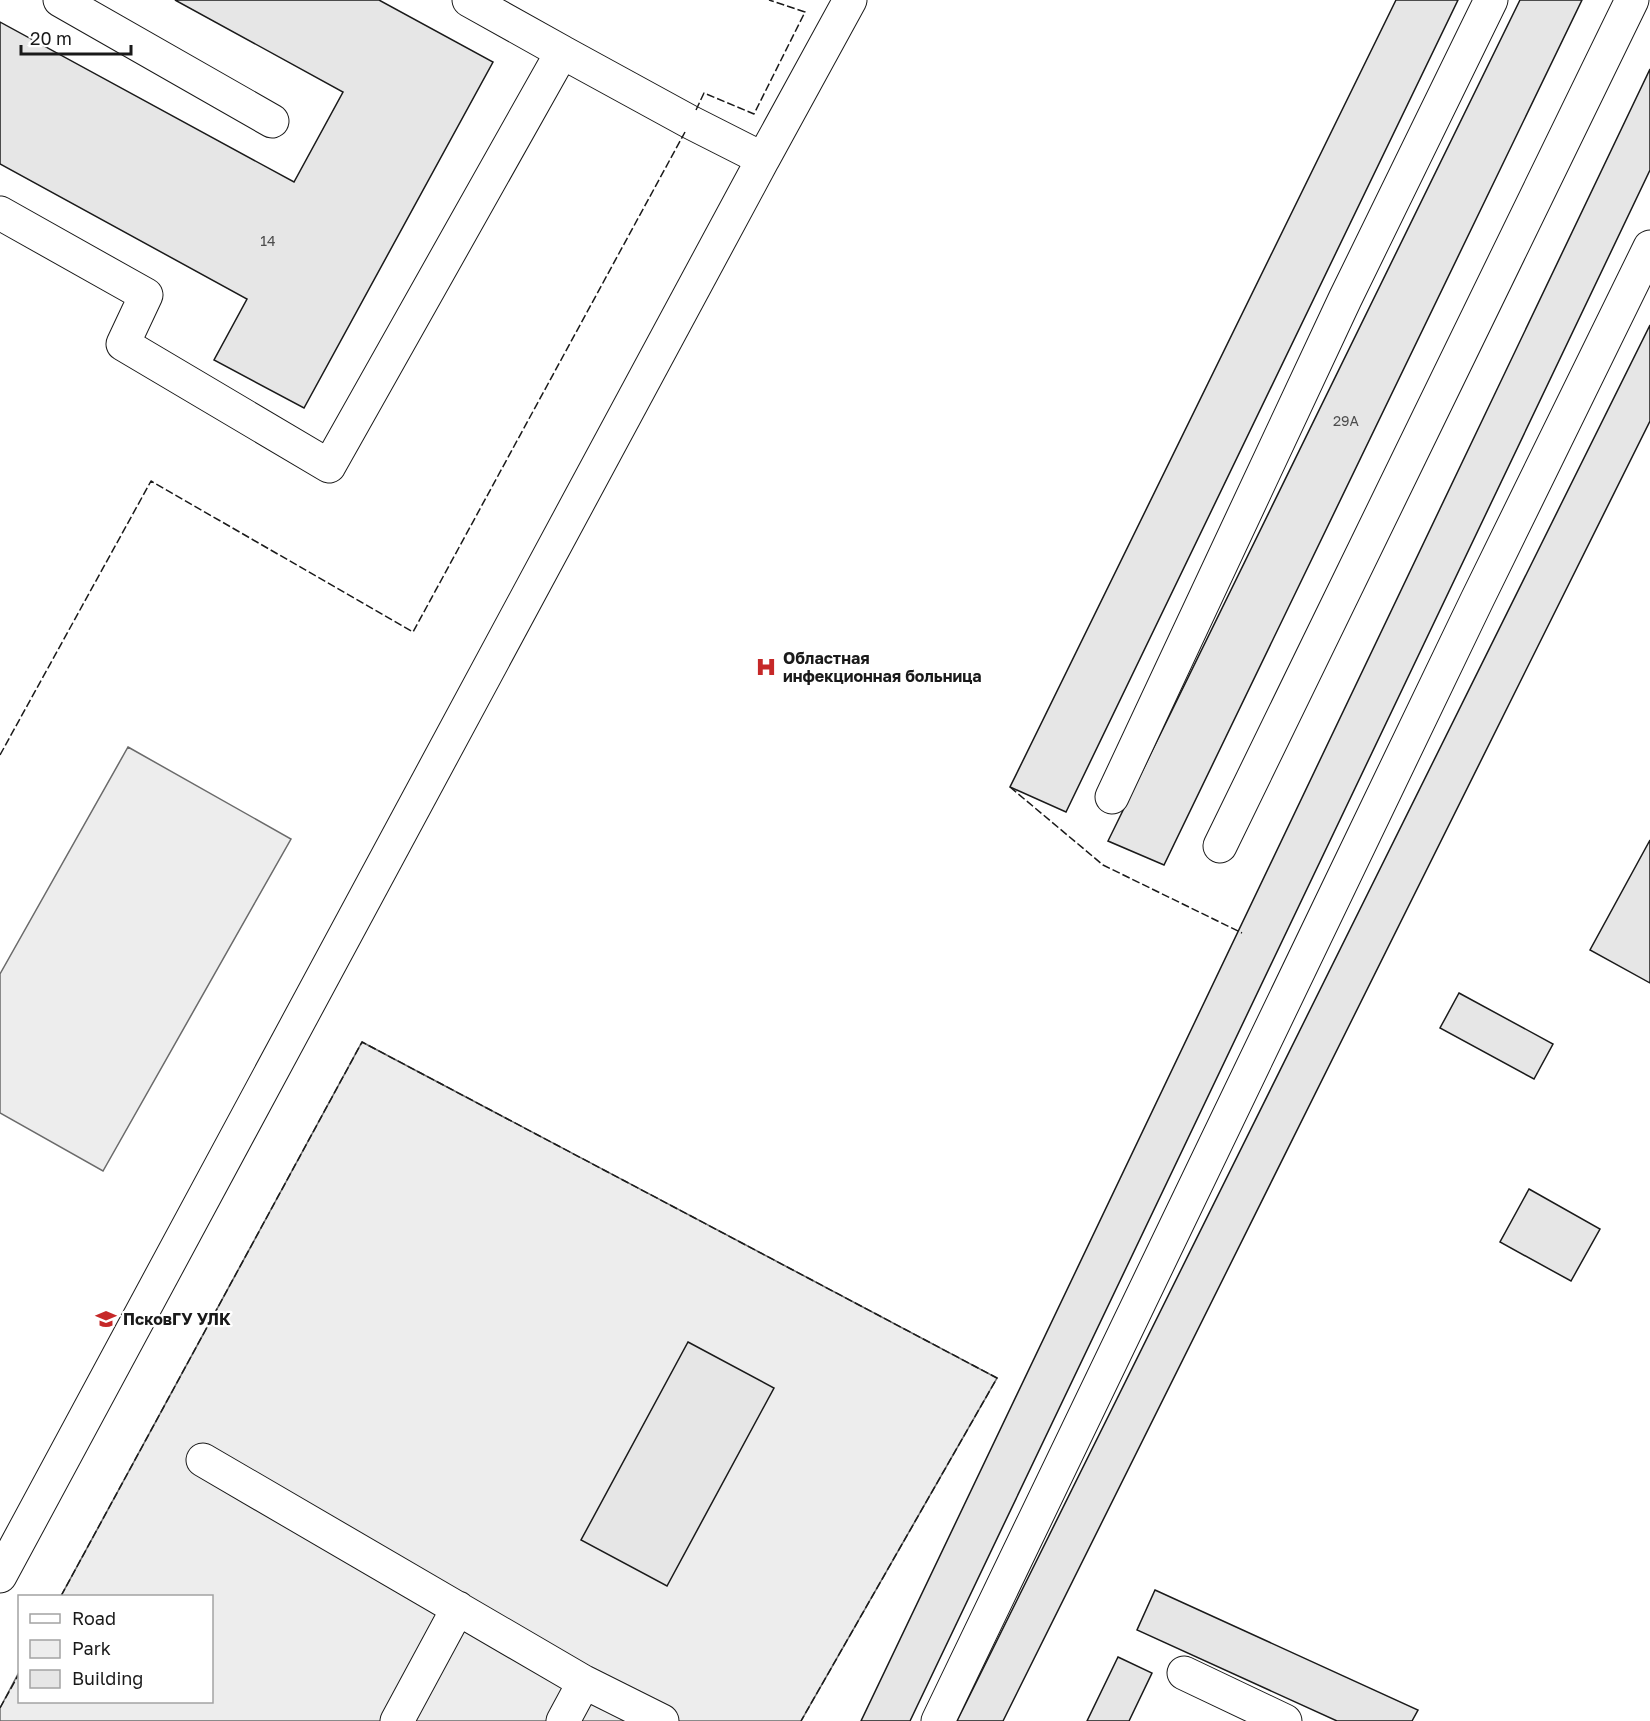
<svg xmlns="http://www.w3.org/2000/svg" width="1650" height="1721" font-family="'Golos Text',sans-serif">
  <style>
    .green { fill: #ededed; stroke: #6a6a6a; stroke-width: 1.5 }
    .building { fill: #e6e6e6; stroke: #1a1a1a; stroke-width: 1.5 }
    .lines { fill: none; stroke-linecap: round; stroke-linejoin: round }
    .minor-casing { stroke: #1a1a1a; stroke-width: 35 }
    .minor { stroke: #fff; stroke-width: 33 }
    .fence { stroke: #1a1a1a; stroke-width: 1.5; stroke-dasharray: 8 3; stroke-linecap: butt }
    .labels { text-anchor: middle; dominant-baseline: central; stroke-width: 4.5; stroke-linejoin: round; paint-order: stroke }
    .number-label { font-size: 14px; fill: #4d4d4d }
    .poi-label { font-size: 16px; font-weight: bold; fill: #1a1a1a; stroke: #fff; text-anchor: start }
  </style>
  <rect width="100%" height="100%" fill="#fff"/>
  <!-- green -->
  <path class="green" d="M128,747L291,839L103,1171L0,1113V974Z
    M362,1042L997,1378L801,1721H0V1708L19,1672L20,1702H212V1596H61Z"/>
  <!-- building -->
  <path class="building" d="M175,0H379L493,62L304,408L214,360L247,299L0,164V22L294,182L343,92Z
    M1396,0H1458L1066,812L1010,787Z
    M1520,0H1582L1164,865L1108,841Z
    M1650,69V170L910,1721H861Z
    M1650,325V421L1003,1721H957Z
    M1650,840V983L1590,950Z
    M1459,993L1553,1044L1534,1079L1440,1028Z
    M1529,1189L1600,1229L1571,1281L1500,1242Z
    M688,1342L774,1388L667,1586L581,1540Z
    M1155,1590L1418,1710L1412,1721H1337L1137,1630Z
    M1118,1657L1152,1673L1129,1721H1087Z"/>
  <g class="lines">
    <!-- minor casing -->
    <g class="minor-casing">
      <path id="minor" d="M60,0L272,121
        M562,52L690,122L763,159L850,0
        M0,213L146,295L123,344L329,466L562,52L469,0
        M1112,797L1345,299L1491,0
        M1220,846L1632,0
        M203,1460L584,1682L662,1721
        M0,1576L763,159
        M1184,1673L1285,1721
        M397,1721L458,1608
        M563,1721L584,1682
        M938,1721L1476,602L1650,247"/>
    </g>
    <!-- minor -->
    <use href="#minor" class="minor"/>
    <!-- fence -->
    <path class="fence" d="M696,110L704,93L754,114L805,12L769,0
      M0,755L151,481L413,632L685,132
      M1010,787L1103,865L1242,933
      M61,1596L362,1042L997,1378L801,1721
      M0,1708L20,1672"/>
  </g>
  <!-- icons -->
  <defs>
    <g id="hospital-bare" transform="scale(1.62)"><path d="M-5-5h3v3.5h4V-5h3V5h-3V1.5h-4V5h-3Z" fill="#c62828" stroke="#fff" stroke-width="2.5" paint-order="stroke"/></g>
    <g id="university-bare" transform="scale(1.62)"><path d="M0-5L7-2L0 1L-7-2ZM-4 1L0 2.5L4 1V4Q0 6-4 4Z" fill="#c62828" stroke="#fff" stroke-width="2.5" paint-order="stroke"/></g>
  </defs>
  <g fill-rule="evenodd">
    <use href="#hospital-bare" x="766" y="667"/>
    <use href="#university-bare" x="106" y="1319"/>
  </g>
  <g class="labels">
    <!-- number labels -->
    <g class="number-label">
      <text x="268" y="240">14</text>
      <text x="1346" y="420">29А</text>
    </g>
    <!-- poi labels -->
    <g class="poi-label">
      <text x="783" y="658">Областная<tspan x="783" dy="18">инфекционная больница</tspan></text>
      <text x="123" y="1319">ПсковГУ УЛК</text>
    </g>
  </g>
  <!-- legend -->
  <rect x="18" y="1595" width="195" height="108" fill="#ffffff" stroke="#a3a3a3" stroke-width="1.5"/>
  <rect x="30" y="1614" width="30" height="9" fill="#ffffff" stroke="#a3a3a3" stroke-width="1.5"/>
  <text x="72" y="1625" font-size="18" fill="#1a1a1a">Road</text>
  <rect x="30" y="1640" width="30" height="18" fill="#ededed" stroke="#a3a3a3" stroke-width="1.5"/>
  <text x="72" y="1655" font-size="18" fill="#1a1a1a">Park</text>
  <rect x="30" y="1670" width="30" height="18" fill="#e6e6e6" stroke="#a3a3a3" stroke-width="1.5"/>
  <text x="72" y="1685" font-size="18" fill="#1a1a1a">Building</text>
  <!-- scale -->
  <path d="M21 45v9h110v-9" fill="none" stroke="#1a1a1a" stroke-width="3"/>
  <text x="30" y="45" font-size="18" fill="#1a1a1a" stroke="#ffffff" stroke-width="4.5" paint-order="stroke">20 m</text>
</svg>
